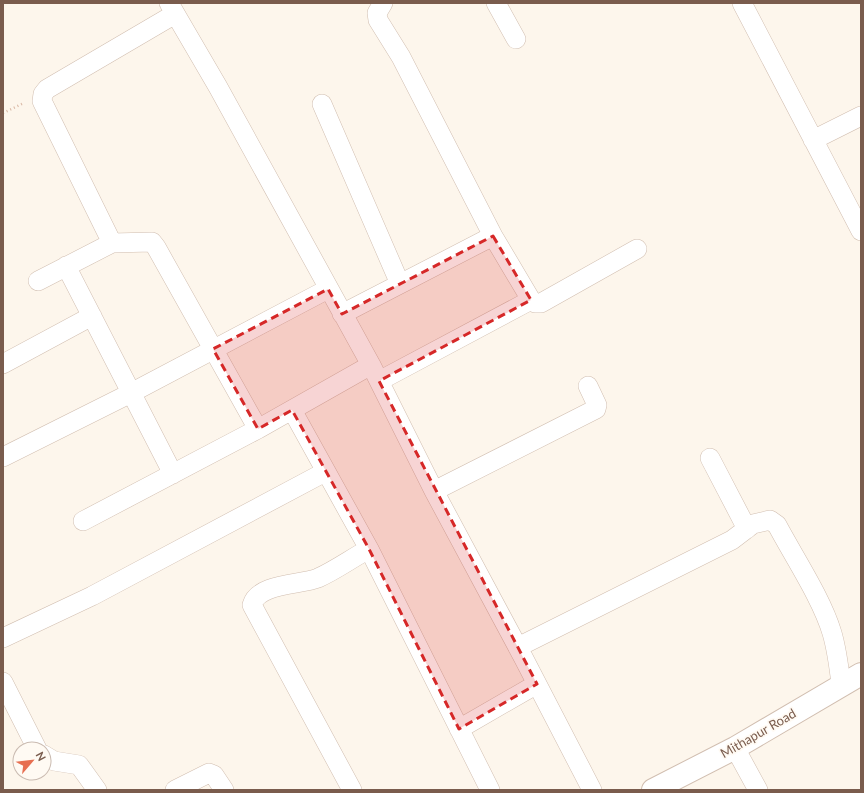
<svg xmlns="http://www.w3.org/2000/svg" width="864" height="793" font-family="Lato,sans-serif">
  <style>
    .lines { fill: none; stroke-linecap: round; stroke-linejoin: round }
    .minor-casing { stroke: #d1beb0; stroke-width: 20 }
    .tertiary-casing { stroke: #d1beb0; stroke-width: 24 }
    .path { stroke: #d9b8a5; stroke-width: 2.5; stroke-dasharray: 1 3; stroke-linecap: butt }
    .minor { stroke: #fff; stroke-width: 19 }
    .tertiary { stroke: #fff; stroke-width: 22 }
    .marked { fill: #d62828; fill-opacity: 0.2; stroke: #d62828; stroke-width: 3; stroke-dasharray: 8 5; stroke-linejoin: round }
    .labels { text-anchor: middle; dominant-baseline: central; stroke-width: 3.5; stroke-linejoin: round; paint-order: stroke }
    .street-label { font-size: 13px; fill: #7a5c4d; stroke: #fffaf3 }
  </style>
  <rect width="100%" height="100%" fill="#fdf6ec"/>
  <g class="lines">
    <!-- minor casing -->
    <g class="minor-casing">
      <path id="minor" d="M169,3L218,87L371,365L434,491L523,657L592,790
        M383,3L377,13L378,20L401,57L493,236L531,300L535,303H541L637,249
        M496,3L516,39
        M742,3L861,231
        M322,104L400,284
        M813,140L861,116
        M112,243L42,101L43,94L47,89L175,14
        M66,266L173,474
        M38,281L112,243L152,242L156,247L258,429
        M342,314L493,236
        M3,364L92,316
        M379,381L531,300
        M292,410L369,549L490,790
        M3,457L131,393L328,289
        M710,458L747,529
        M434,491L596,409L597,405L588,386
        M83,521L258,429L371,365
        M3,638L92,596L325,472
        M518,647L732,540L753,524L770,520L777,525C794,557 822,599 832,633C837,650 839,667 841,684
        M3,682L37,749
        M459,729L537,684
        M735,748L758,790
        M44,755L54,761L79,765L97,790
        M175,790L209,773L214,775L224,790
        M352,790L252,605C258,583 301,585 318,578C336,570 352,558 369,549"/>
    </g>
    <!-- tertiary casing -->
    <g class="tertiary-casing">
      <path id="tertiary" d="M653,790L735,748L861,674"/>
    </g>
    <!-- path -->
    <path class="path" d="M3,113L24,103"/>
    <!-- minor -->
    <use href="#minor" class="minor"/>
    <!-- tertiary -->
    <use href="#tertiary" class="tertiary"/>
  </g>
  <!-- marked area -->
  <path class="marked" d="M493,236L531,300L379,381L537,684L459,729L369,549L292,410L258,429L213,349L328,289L342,314Z"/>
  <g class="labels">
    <!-- street labels -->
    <g class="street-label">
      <text transform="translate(758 733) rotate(-30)">Mithapur Road</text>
    </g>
  </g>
  <!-- border -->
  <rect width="864" height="793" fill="none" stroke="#7a5c4d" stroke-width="8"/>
  <!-- north arrow -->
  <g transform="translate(32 761) rotate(62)"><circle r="19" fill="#fffaf3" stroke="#cabbb1"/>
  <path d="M0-3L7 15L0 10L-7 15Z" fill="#e76f51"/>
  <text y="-6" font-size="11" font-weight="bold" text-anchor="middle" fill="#7a5c4d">N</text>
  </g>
</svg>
